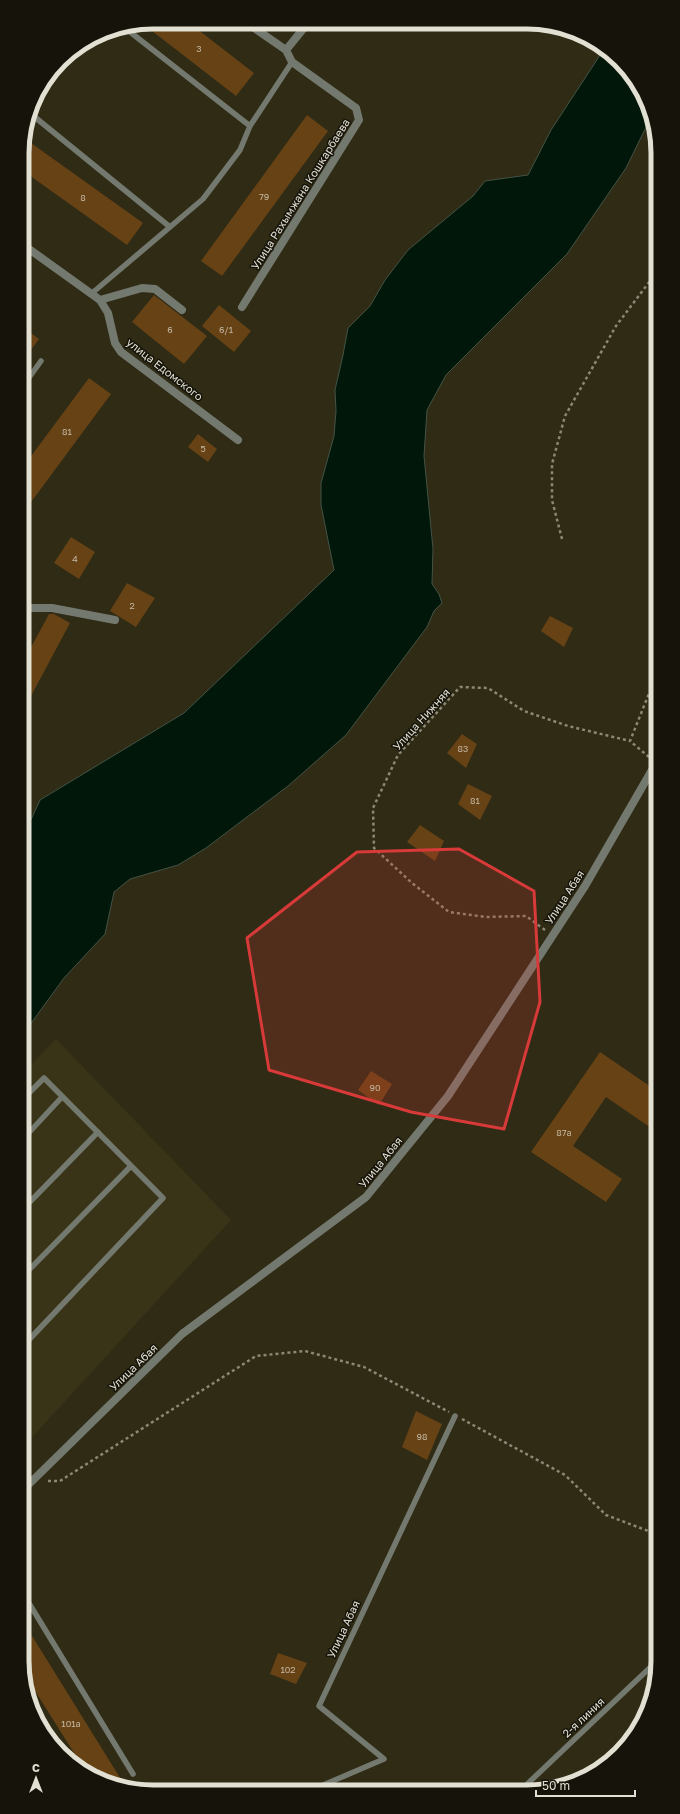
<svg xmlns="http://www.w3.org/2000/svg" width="680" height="1814" font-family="'Golos Text',sans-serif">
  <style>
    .built { fill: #393417 }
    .water { fill: #00170a; stroke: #445346 }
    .building { fill: #674215 }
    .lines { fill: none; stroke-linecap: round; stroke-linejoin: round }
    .path { stroke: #8b8876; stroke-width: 2.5; stroke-dasharray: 3 3; stroke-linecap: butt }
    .service { stroke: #74796f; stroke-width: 5.5 }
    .minor { stroke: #74796f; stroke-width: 8 }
    .tertiary { stroke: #74796f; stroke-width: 8 }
    .marked { fill: #d73a39; fill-opacity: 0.2; stroke: #d73a39; stroke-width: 3; stroke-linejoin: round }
    .labels { text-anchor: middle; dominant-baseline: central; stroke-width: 3; stroke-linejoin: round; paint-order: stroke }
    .number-label { font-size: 9px; fill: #c3b8a3 }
    .street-label { font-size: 11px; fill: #e2e0d2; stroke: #15130a }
    .rim { fill: none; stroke: #e2e0d2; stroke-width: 5 }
  </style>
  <rect width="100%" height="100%" fill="#2f2b15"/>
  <!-- built -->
  <path class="built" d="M56,1039L231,1220L24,1446V1072Z"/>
  <!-- water -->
  <path class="water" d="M604,49L620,61L641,88L651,117L626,168L567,254L446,375L427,410L424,456L433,549L432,584L439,594L442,603L434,611L427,627L346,735L288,786L206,848L178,865L130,879L114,892L105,934L64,978L24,1033L23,828L29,824L40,800L184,713L334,570L321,505V483L334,436L336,411L335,390L343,355L348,328L370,306L385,280L408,250L473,196L485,181L528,175L551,130Z"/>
  <!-- building -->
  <path class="building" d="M153,22H188L254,73L236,96L143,24Z
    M307,115L328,131L222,276L201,261Z
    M24,138L143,223L127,245L22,170V145Z
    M154,295L207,336L184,364L132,322Z
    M219,305L251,331L234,352L202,326Z
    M23,327L39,339L23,361Z
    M89,378L111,394L23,513V467Z
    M198,434L217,449L208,462L188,447Z
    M71,537L95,552L79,579L54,563Z
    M127,583L155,598L136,627L110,611Z
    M49,614H54L70,623L23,711V662Z
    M550,616L573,628L564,647L541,631Z
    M462,734L477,744L466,768L447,753Z
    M468,784L492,796L480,820L458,804Z
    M420,825L444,841L435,861L407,842Z
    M600,1052L657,1091V1132L606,1097L573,1146L622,1179L606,1202L531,1152Z
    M371,1071L392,1084L379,1105L358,1090Z
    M416,1411L442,1424L427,1460L402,1447Z
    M24,1623L127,1789L95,1778L86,1772L25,1675Z
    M278,1653L307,1663L296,1684L270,1674Z"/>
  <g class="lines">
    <!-- path -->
    <path class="path" d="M562,539L552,500V464L565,416L616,326L656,273
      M649,757L630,741L654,681L656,669
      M545,930L526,916L486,917L449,912L412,883L374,848L373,808L398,755L460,687L488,688L524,711L568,726L630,741
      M462,1419L565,1475L606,1515L651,1532H658
      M48,1481H60L256,1356L305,1351L364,1367L449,1412"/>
    <!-- service -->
    <path class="service" d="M31,114L170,227
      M250,126L292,62
      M91,294L203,199L240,150L250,126L125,28
      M23,386L41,361
      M24,1098L44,1078L163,1198L24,1345
      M24,1138L62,1097
      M24,1208L98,1132
      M24,1275L131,1166
      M24,1595L133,1774
      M314,1789L384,1759L319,1706L455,1416
      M522,1789L658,1660"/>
    <!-- minor -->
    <path class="minor" d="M286,50L308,23
      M22,244L100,300L108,313L115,343L121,352L238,440
      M100,300L142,288L155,289L182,310
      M242,307L359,120L356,108L292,62L286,50L247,23
      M23,608H52L115,620"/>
    <!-- tertiary -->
    <path class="tertiary" d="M24,1489L182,1334L366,1197L448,1096L585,886L656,763"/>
  </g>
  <!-- marked area -->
  <path class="marked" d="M459,849L534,891L540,1002L504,1129L411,1112L269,1070L247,938L357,852Z"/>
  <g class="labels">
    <!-- number labels -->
    <g class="number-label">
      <text x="199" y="48">3</text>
      <text x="264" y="196">79</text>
      <text x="83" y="197">8</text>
      <text x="170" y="329">6</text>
      <text x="226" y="329">6/1</text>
      <text x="67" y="431">81</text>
      <text x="203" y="448">5</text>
      <text x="75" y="558">4</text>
      <text x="132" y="605">2</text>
      <text x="463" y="748">83</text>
      <text x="475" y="800">81</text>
      <text x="375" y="1087">90</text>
      <text x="564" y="1132">87а</text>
      <text x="422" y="1436">98</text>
      <text x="288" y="1669">102</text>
      <text x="71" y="1723">101а</text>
    </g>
    <!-- street labels -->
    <g class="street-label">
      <text transform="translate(300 194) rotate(-58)">Улица Рахымжана Кошкарбаева</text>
      <text transform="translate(165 369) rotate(38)">улица Едомского</text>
      <text transform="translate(421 719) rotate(-48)">Улица Нижняя</text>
      <text transform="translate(564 897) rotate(-57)">Улица Абая</text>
      <text transform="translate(380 1162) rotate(-51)">Улица Абая</text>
      <text transform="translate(133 1367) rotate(-44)">Улица Абая</text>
      <text transform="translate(343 1629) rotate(-65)">Улица Абая</text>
      <text transform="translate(583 1717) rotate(-43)">2-я линия</text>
    </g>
  </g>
  <!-- crop -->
  <path d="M0 0H680V1814H0ZM153 29H527A124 124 0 0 1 651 153V1661A124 124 0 0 1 527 1785H153A124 124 0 0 1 29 1661V153A124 124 0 0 1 153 29Z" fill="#15130a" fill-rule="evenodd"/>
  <path class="rim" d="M153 29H527A124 124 0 0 1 651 153V1661A124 124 0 0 1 527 1785H153A124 124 0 0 1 29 1661V153A124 124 0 0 1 153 29Z"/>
  <!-- north arrow -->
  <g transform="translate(36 1778)" stroke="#15130a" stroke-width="3" paint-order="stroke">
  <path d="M0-3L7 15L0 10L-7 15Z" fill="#e2e0d2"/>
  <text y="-6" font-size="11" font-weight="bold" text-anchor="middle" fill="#e2e0d2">С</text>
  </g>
  <!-- scale -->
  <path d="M536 1790v6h99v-6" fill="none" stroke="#e2e0d2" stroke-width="2"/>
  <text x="542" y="1790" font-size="12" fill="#e2e0d2" stroke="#15130a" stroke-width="3" paint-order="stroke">50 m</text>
</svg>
